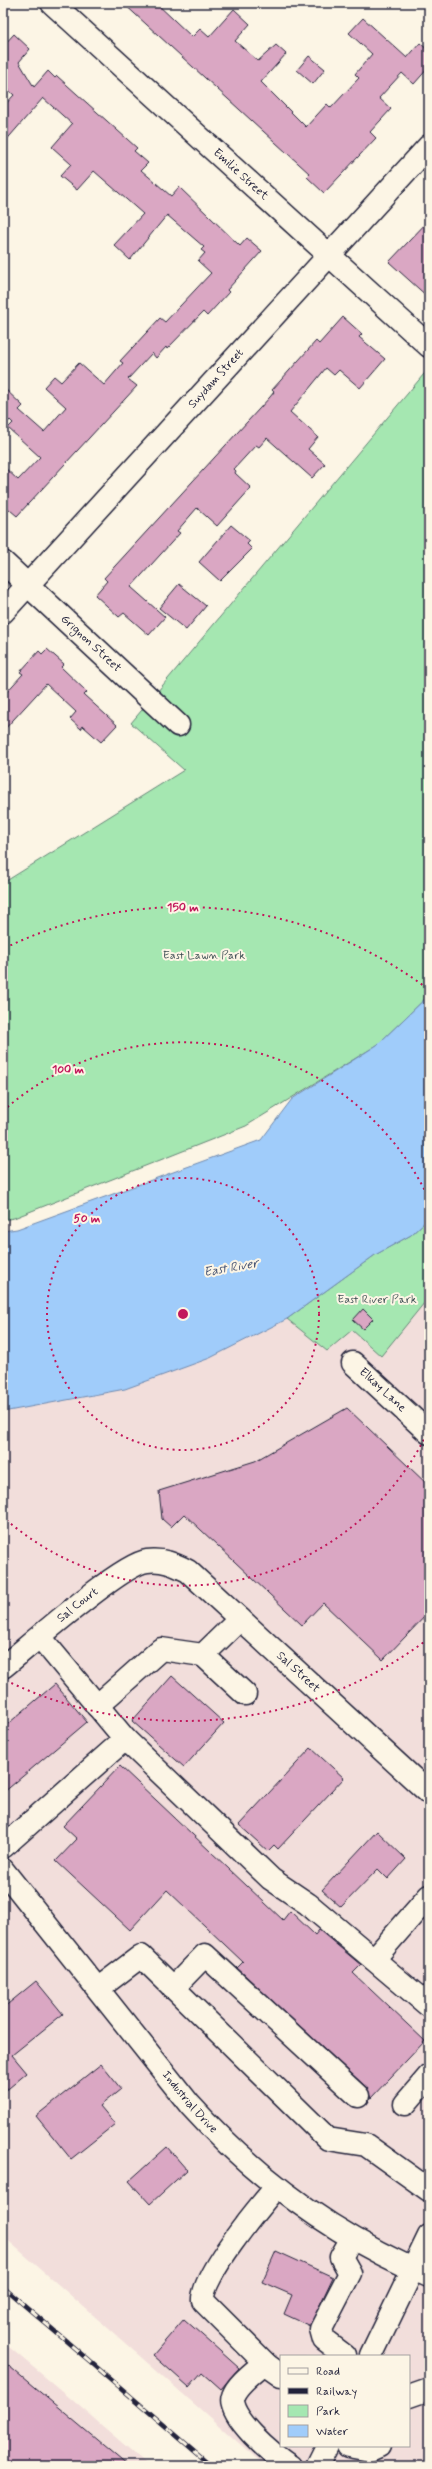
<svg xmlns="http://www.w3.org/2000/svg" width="432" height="2469" font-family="Mynerve,sans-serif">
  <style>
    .built { fill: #f2dedb; fill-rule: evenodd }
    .green { fill: #a5e7b1; stroke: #648476 }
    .water { fill: #a0ccfa; stroke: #6e88ae }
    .building { fill: #daa7c3; stroke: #22223b }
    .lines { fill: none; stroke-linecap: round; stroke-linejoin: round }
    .minor-casing { stroke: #22223b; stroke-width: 25 }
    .minor { stroke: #fcf5e5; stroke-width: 22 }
    .rail-casing { stroke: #22223b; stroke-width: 4.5 }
    .rail { stroke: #fcf5e5; stroke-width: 3; stroke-dasharray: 9; stroke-linecap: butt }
    .ring { fill: none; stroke: #c2185b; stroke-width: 2; stroke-dasharray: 2 4 }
    .labels { text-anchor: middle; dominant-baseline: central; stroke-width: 4; stroke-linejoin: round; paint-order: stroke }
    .street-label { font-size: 12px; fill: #22223b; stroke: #fcf5e5 }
    .park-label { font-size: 12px; fill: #435358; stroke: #fcf5e5 }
    .water-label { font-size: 13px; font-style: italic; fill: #485574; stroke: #fcf5e5 }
    .centre { fill: #c2185b; stroke: #fcf5e5; stroke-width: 2 }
    .ring-label { font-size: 12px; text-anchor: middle; font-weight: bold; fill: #c2185b; stroke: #fcf5e5; stroke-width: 4; stroke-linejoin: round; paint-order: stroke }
  </style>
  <rect width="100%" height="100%" fill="#fcf5e5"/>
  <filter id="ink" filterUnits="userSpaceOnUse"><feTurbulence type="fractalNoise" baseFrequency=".025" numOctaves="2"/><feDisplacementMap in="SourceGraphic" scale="8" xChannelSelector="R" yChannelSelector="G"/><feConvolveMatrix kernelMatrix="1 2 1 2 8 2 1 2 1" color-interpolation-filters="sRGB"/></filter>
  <g filter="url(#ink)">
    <!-- built -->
    <path class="built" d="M429,1297V2466H265L3,2236V1412L125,1389L210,1358L287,1319L327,1351L352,1330ZM281,2356H409V2446H281Z
      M3,2342L70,2398L149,2466H3Z"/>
    <!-- green -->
    <path class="green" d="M429,368V995L377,1045L246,1126L14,1218L3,1220V883L184,770L131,723Z
      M429,1218V1297L381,1356L352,1330L327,1351L287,1319L375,1255L411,1235Z"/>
    <!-- water -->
    <path class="water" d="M429,995V1218L411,1235L375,1255L287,1319L210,1358L125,1389L3,1412V1231L17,1229L261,1140L292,1099L377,1045Z"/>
    <!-- building -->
    <path class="building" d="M123,3H156L192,37L200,29L209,37L234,9L250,24L235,41L258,61L276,45L286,54L261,82L306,127L327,104L331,108L359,78L355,74L372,54L349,33L363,18L407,58L420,43L429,51V67L414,84L402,73L379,98L391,109L370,132L376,138L324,193L307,177L310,174Z
      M14,34L30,49L19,62L34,87L48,71L55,78L57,76L137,148L134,151L148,163L141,170L171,196L179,187L240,246L247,238L262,251L227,290L229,292L207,316L203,312L167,349L166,347L156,358L152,353L128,379L137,386L17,516L3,504V466L18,480L40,457L8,428L13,423L10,420L3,427V387L23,406L19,410L44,432L66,407L44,387L54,376L61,382L79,363L104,385L123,363L120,361L160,318L165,322L211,273L198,261L205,253L201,250L204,247L167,215L130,260L114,245L143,214L94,171L77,190L60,176L71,164L52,147L72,124L43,98L3,144V107L14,95L3,85V46Z
      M309,56L325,69L313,84L297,70Z
      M429,220V298L389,262Z
      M343,317L362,334L359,337L385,359L360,388L339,370L334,375L326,368L290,412L318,437L308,449L325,464L312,478L267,438L259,447L256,445L234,469L236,471L235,473L251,488L217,526L197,508L177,531L180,533L131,587L165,617L149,635L124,613L119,617L95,595L107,581L104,578L270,397L274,392L272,390L316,341L319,344Z
      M231,525L250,541L247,544L252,549L220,581L199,562Z
      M179,584L206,606L186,630L159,608Z
      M47,649L64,664L61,667L87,692L84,695L117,725L101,742L83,726L81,729L70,719L76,712L46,684L3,731V696L23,674L20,672L39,651L42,654Z
      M363,1309L373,1319L363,1329L353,1320Z
      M347,1408L429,1486V1612L383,1660L323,1603L302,1625L184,1514L171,1527L162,1519L159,1491L255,1461Z
      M172,1676L224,1723L184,1767L132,1721Z
      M55,1684L87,1722L3,1793V1728Z
      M311,1748L344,1778L278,1849L274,1845L268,1851L239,1825Z
      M120,1766L283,1920L290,1911L315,1935L319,1930L361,1965L353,1973L425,2041L371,2098L366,2087L237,1968L243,1962L167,1890L130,1930L56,1861L77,1839L63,1826Z
      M377,1831L406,1859L388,1879L378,1869L341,1907L322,1890Z
      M36,1981L63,2014L12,2055L27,2073L3,2093V2008Z
      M101,2064L121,2089L100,2106L115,2124L71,2159L36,2116Z
      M167,2147L187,2170L150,2204L129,2181Z
      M276,2251L333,2277L310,2326L284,2314L292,2295L262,2282Z
      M184,2319L239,2368L221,2389L202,2372L189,2387L153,2355Z
      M3,2361L128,2466H3Z"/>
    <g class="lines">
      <!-- minor casing -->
      <g class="minor-casing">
        <g id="minor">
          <path id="s1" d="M52,3L429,346"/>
          <path id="s2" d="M3,562L178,725"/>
          <path id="s3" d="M3,612L429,146"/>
          <path id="s4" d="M353,1363L429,1433"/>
          <path d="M203,1655L245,1694"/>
          <path id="s5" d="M3,1667C29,1646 121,1564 147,1561C163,1559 174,1564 188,1571L429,1793"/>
          <path d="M97,1706L161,1649L203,1655L240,1619"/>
          <path d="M125,1739L271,1879L308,1904L429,2006"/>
          <path d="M3,1847L125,1739L40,1637"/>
          <path id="s6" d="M3,1870L190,2105C257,2179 336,2237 429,2276"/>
          <path d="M374,1959L429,1896"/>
          <path d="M99,1988L141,1956L328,2139L366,2145L429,2190"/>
          <path d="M173,1988L205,1955L358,2096"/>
          <path d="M405,2104L429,2076"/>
          <path d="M345,2356L324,2340L321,2329L350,2273L341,2257L352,2238"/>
          <path d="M371,2356L429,2236"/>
          <path d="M266,2364L203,2301C200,2278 259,2207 276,2187"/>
          <path d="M281,2375L264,2363C255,2371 237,2384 233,2396C225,2415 275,2457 290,2466"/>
          <path d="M409,2396L429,2389"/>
          <path d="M348,2446L370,2450L379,2446"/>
          <path d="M317,2466L327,2446"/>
        </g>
      </g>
      <!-- minor -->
      <use href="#minor" class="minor"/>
      <!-- rail casing -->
      <g class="rail-casing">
        <path id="rail" d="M3,2287L212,2466"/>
      </g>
      <!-- rail -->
      <use href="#rail" class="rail"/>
    </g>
  </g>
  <!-- distance rings -->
  <g class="ring">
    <circle cx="183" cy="1314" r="136"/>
    <path d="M429 1429A271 271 0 0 1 3 1517M3 1111A271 271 0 0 1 429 1199"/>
    <path d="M428 1639A407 407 0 0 1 5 1680M5 948A407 407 0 0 1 428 989"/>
  </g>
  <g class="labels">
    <!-- street labels -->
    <g class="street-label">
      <text stroke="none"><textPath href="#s1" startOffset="255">Emilie Street</textPath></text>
      <text stroke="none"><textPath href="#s3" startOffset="316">Suydam Street</textPath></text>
      <text stroke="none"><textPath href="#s2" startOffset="120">Grignon Street</textPath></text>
      <text stroke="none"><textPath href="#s4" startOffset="40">Elkay Lane</textPath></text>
      <text stroke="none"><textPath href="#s5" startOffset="97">Sal Court</textPath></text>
      <text stroke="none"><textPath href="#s5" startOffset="372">Sal Street</textPath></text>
      <text stroke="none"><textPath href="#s6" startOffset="298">Industrial Drive</textPath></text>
    </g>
    <!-- park labels -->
    <g class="park-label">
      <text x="204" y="956">East Lawn Park</text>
      <text x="377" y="1300">East River Park</text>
    </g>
    <!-- water labels -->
    <g class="water-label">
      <text transform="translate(231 1268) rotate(-10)">East River</text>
    </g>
  </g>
  <circle cx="183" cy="1314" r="6" class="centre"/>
  <g class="ring-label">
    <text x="183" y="911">150 m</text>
    <text x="68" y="1073">100 m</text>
    <text x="87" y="1222">50 m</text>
  </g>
  <!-- margin -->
  <rect width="432" height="2469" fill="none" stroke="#fcf5e5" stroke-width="16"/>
  <rect x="8" y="8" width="416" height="2453" fill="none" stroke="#22223b" stroke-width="1.5" filter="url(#ink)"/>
  <!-- legend -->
  <rect x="280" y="2355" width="130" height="92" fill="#fcf5e5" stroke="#a5a1a1"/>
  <rect x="288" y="2368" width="20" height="6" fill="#fcf5e5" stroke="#a5a1a1"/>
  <text x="316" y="2375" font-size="12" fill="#22223b">Road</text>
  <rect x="288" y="2388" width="20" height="6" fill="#22223b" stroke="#a5a1a1"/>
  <text x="316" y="2395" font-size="12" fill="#22223b">Railway</text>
  <rect x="288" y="2405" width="20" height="12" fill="#a5e7b1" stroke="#a5a1a1"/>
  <text x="316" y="2415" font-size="12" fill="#22223b">Park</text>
  <rect x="288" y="2425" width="20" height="12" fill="#a0ccfa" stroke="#a5a1a1"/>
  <text x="316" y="2435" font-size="12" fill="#22223b">Water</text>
</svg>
